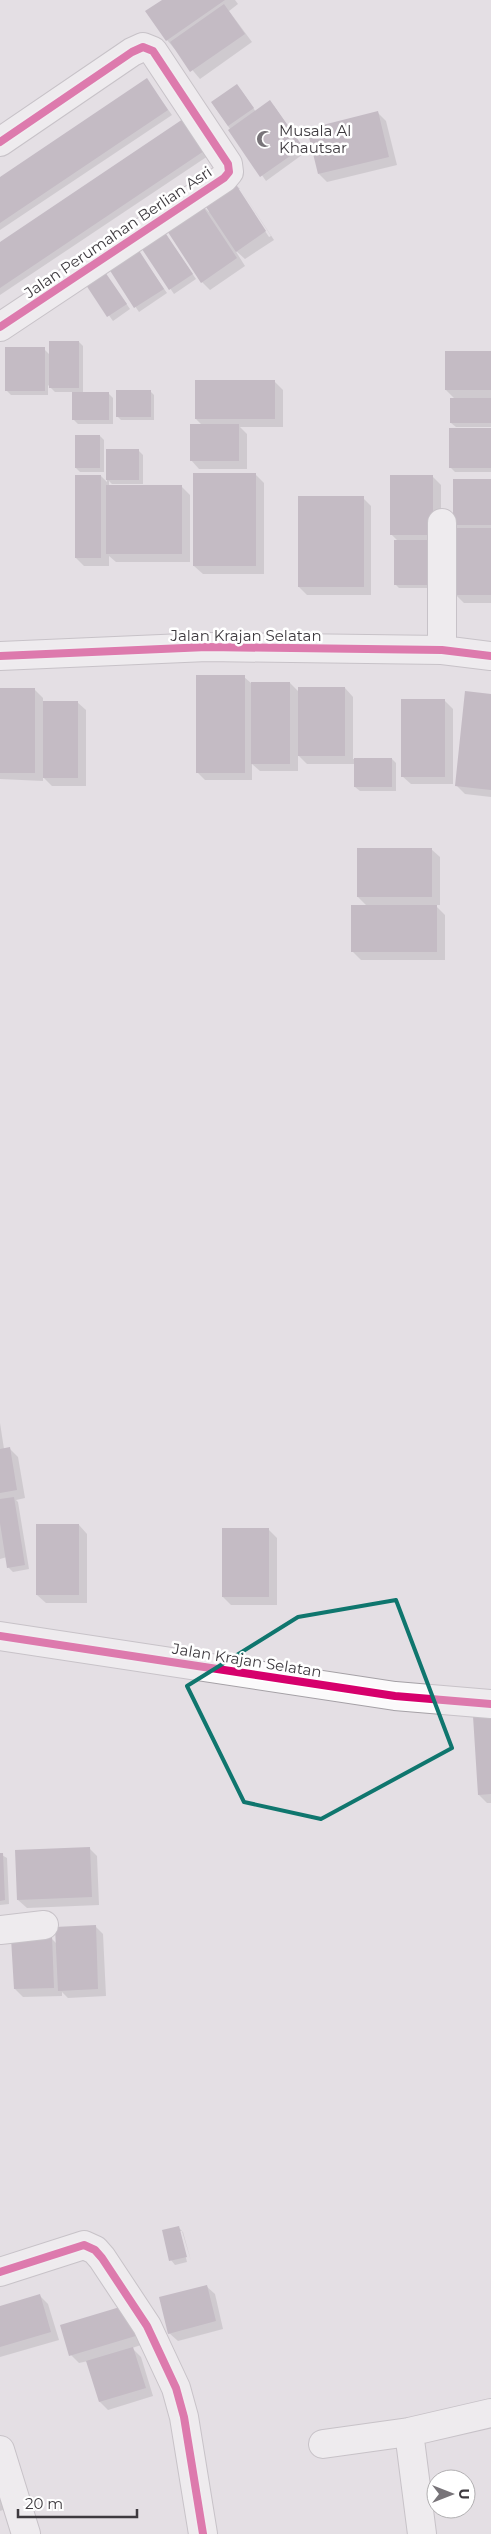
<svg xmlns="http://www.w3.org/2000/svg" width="491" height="2534" font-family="Montserrat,sans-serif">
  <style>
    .shadow { fill: #0003 }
    .building { fill: #9d909e }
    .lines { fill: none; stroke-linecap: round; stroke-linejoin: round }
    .street-casing { stroke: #a5a1a6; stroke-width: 30 }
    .street { stroke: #fbfafb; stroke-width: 28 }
    .cycleway-casing { stroke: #fff; stroke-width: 11 }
    .cycleway { stroke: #d6006c; stroke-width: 8 }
    .marked { fill: none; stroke: #0f766e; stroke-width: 4; stroke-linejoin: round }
    .labels { text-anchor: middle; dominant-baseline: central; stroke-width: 5; stroke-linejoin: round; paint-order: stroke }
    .poi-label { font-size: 15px; fill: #3e3a3f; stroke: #fff; text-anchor: start }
    .street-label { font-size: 15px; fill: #3e3a3f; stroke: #fff }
  </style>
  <rect width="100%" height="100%" fill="#e4dfe4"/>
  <!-- shadow -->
  <path class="shadow" d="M164,0H235L238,4L229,11L252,42L200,79L167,40Z
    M147,80L172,115L0,230V179Z
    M241,90L256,112L274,106L306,152L266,181L212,103Z
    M378,113L386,121L397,165L327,182L319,174Z
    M183,121L208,156L0,295V244Z
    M233,182L240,189H237L269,237L271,236L241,190L274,240L245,259L235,250L245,266L210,290L202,282L200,203L209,212Z
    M162,229L196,279L174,294L140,244Z
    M138,251L167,293L139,312L110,269Z
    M105,273L130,309L113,321L87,285Z
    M79,342L83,346V394H109L113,398V424H78L73,419V392H55L48,385V395H11L7,391L44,349L50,355Z
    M491,353V427H456L451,423L455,399L446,390Z
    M274,381L283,390V427H240L247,434V469H199L191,460L203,426L196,419Z
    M150,391L154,395V420H121L117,416Z
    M491,431V472H455L451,468Z
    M100,436L104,440V472H80L76,468Z
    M107,450H138L143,455V484H112L109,481V486H181L190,495V562H116L109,556V566H84L76,558L101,476L107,482Z
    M256,475L264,483V574H203L194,566Z
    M433,477L441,485V543L437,588H399L395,584L398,541L391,534Z
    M491,480V603H464L455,594L458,529L454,525Z
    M363,498L371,506V595H307L299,587Z
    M244,677L251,683H290L299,692L345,688L353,697V759H392L396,763V791H360L355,787V764H307L298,755V771H260L252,764V780H205L197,772Z
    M0,690H35L43,698V702H77L86,710V786H52L43,777V781L0,779Z
    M491,695V797L465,794L457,786Z
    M445,701L453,709V784H411L402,776Z
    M431,849L440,857V905H435L445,915V960H361L353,952L368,907L358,897Z
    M0,1423L4,1449L9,1448L18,1457L25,1498L16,1500L18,1502L29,1569L13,1572L8,1567L7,1557L0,1559Z
    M79,1525L87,1534V1603H46L37,1595Z
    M268,1529L277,1538V1605H231L223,1597Z
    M491,1716V1803H487L479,1795Z
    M89,1848L97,1856L99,1905L27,1908L18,1900Z
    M0,1854L7,1858L9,1904L0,1905Z
    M95,1926L103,1934L106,1996L68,1998L62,1992V1996L23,1997L15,1989L51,1938L57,1944Z
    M179,2228L183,2232L191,2261L182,2231H179L187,2262L175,2265L171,2260Z
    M206,2286L215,2294L223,2329L178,2341L169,2333Z
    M40,2296L48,2304L59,2340L0,2357V2308Z
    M130,2306L147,2343L132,2348L141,2357L153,2396L108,2410L100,2402L88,2361L79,2363L71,2355Z
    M0,2474L9,2508L0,2511Z"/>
  <!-- building -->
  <path class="building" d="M162,0H225L166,41L145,11Z
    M224,4L245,34L190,72L170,42Z
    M147,78L168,110L0,223V177Z
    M237,84L254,108L228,126L211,102Z
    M270,100L303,147L260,177L228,130Z
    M378,111L389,157L318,174L307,129Z
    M183,119L204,151L0,288V242Z
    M233,180L266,231L236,252L202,201Z
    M200,202L237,258L201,283L164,226Z
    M162,228L193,274L169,290L138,243Z
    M138,249L164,289L134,308L109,269Z
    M105,272L127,304L107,317L86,285Z
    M49,341H79V388H49Z
    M5,347H45V391H5Z
    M445,351H491V390H445Z
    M195,380H275V419H195Z
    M116,390H151V417H116Z
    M72,392H109V420H72Z
    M450,398H491V423H450Z
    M190,424H239V461H190Z
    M449,428H491V468H449Z
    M75,435H100V468H75Z
    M106,449H139V480H106Z
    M193,473H256V566H193Z
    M75,475H101V558H75Z
    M390,475H433V535H390Z
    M453,479H491V525H453Z
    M106,485H182V554H106Z
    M298,496H364V587H298Z
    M454,528H491V595H454Z
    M394,540H433V585H394Z
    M196,675H245V773H196Z
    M251,682H290V764H251Z
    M298,687H345V756H298Z
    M0,688H35V773H0Z
    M465,691L491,694V790L455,786Z
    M401,699H445V777H401Z
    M43,701H78V778H43Z
    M354,758H392V787H354Z
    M357,848H432V897H357Z
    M351,905H437V952H351Z
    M10,1447L17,1490L0,1493V1449Z
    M14,1497L25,1565L7,1568L0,1523V1499Z
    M36,1524H79V1595H36Z
    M222,1528H269V1597H222Z
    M491,1715V1794L478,1795L473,1716Z
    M90,1847L92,1897L17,1900L15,1850Z
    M0,1853H3L5,1900L0,1901Z
    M96,1925L98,1989L58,1991L55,1927Z
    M52,1936L54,1988L14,1989L11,1938Z
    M179,2226L187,2257L169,2261L162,2230Z
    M207,2285L216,2321L168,2334L159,2297Z
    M40,2294L51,2332L0,2347V2306Z
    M130,2304L139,2335L69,2356L60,2325Z
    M133,2347L146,2388L99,2402L86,2361Z"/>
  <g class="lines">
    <!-- street casing -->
    <g class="street-casing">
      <path id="street" d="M0,142L132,52L143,47L153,51L228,164L229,172L224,178L0,327
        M442,650V523
        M0,656L207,647L442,650L491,656
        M0,1636L395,1696L491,1704
        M0,1930L44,1925
        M0,2272L84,2245L95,2250L102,2258L147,2326L176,2388L184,2417L203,2534
        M409,2432L422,2534
        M323,2444L409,2432L491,2413
        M0,2450L26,2534"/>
    </g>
    <!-- street -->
    <use href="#street" class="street"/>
    <!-- cycleway casing -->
    <g class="cycleway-casing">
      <path id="cycleway" d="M0,142L132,52L143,47L153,51L228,164L229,172L224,178L0,327
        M0,656L207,647L442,650L491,656
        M0,1636L395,1696L491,1704
        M0,2272L84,2245L95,2250L102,2258L147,2326L176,2388L184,2417L203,2534"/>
    </g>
    <!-- cycleway -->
    <use href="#cycleway" class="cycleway"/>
  </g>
  <!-- marked area -->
  <path d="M0 0H491V2534H0ZM396,1600L452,1748L321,1819L244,1802L187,1686L298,1617Z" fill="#e4dfe4" fill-opacity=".55" fill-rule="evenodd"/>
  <path class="marked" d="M396,1600L452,1748L321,1819L244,1802L187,1686L298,1617Z"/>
  <!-- icons -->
  <defs>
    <g id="mosque-bare" transform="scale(1.35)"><path d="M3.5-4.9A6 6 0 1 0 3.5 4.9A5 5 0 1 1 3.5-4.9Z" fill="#787479" stroke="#fff" stroke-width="2.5" paint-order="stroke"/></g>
  </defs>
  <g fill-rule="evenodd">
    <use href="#mosque-bare" x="265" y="139"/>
  </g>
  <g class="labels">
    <!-- poi labels -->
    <g class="poi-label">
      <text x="279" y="130">Musala Al<tspan x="279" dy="17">Khautsar</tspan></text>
    </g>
    <!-- street labels -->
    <g class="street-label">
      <text transform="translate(118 232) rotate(-34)">Jalan Perumahan Berlian Asri</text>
      <text x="246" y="635">Jalan Krajan Selatan</text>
      <text transform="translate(247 1660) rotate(9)">Jalan Krajan Selatan</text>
    </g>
  </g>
  <!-- north arrow -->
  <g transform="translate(451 2494) rotate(90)"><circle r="24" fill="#ffffff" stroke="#b2b0b2"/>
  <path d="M0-4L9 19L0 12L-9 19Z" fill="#787479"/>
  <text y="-8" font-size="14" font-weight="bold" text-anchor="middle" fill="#3e3a3f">U</text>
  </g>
  <!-- scale -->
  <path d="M18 2509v8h119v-8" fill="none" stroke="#3e3a3f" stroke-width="2.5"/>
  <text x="25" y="2509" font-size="15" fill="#3e3a3f" stroke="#ffffff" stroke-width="4" paint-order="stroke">20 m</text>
</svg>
